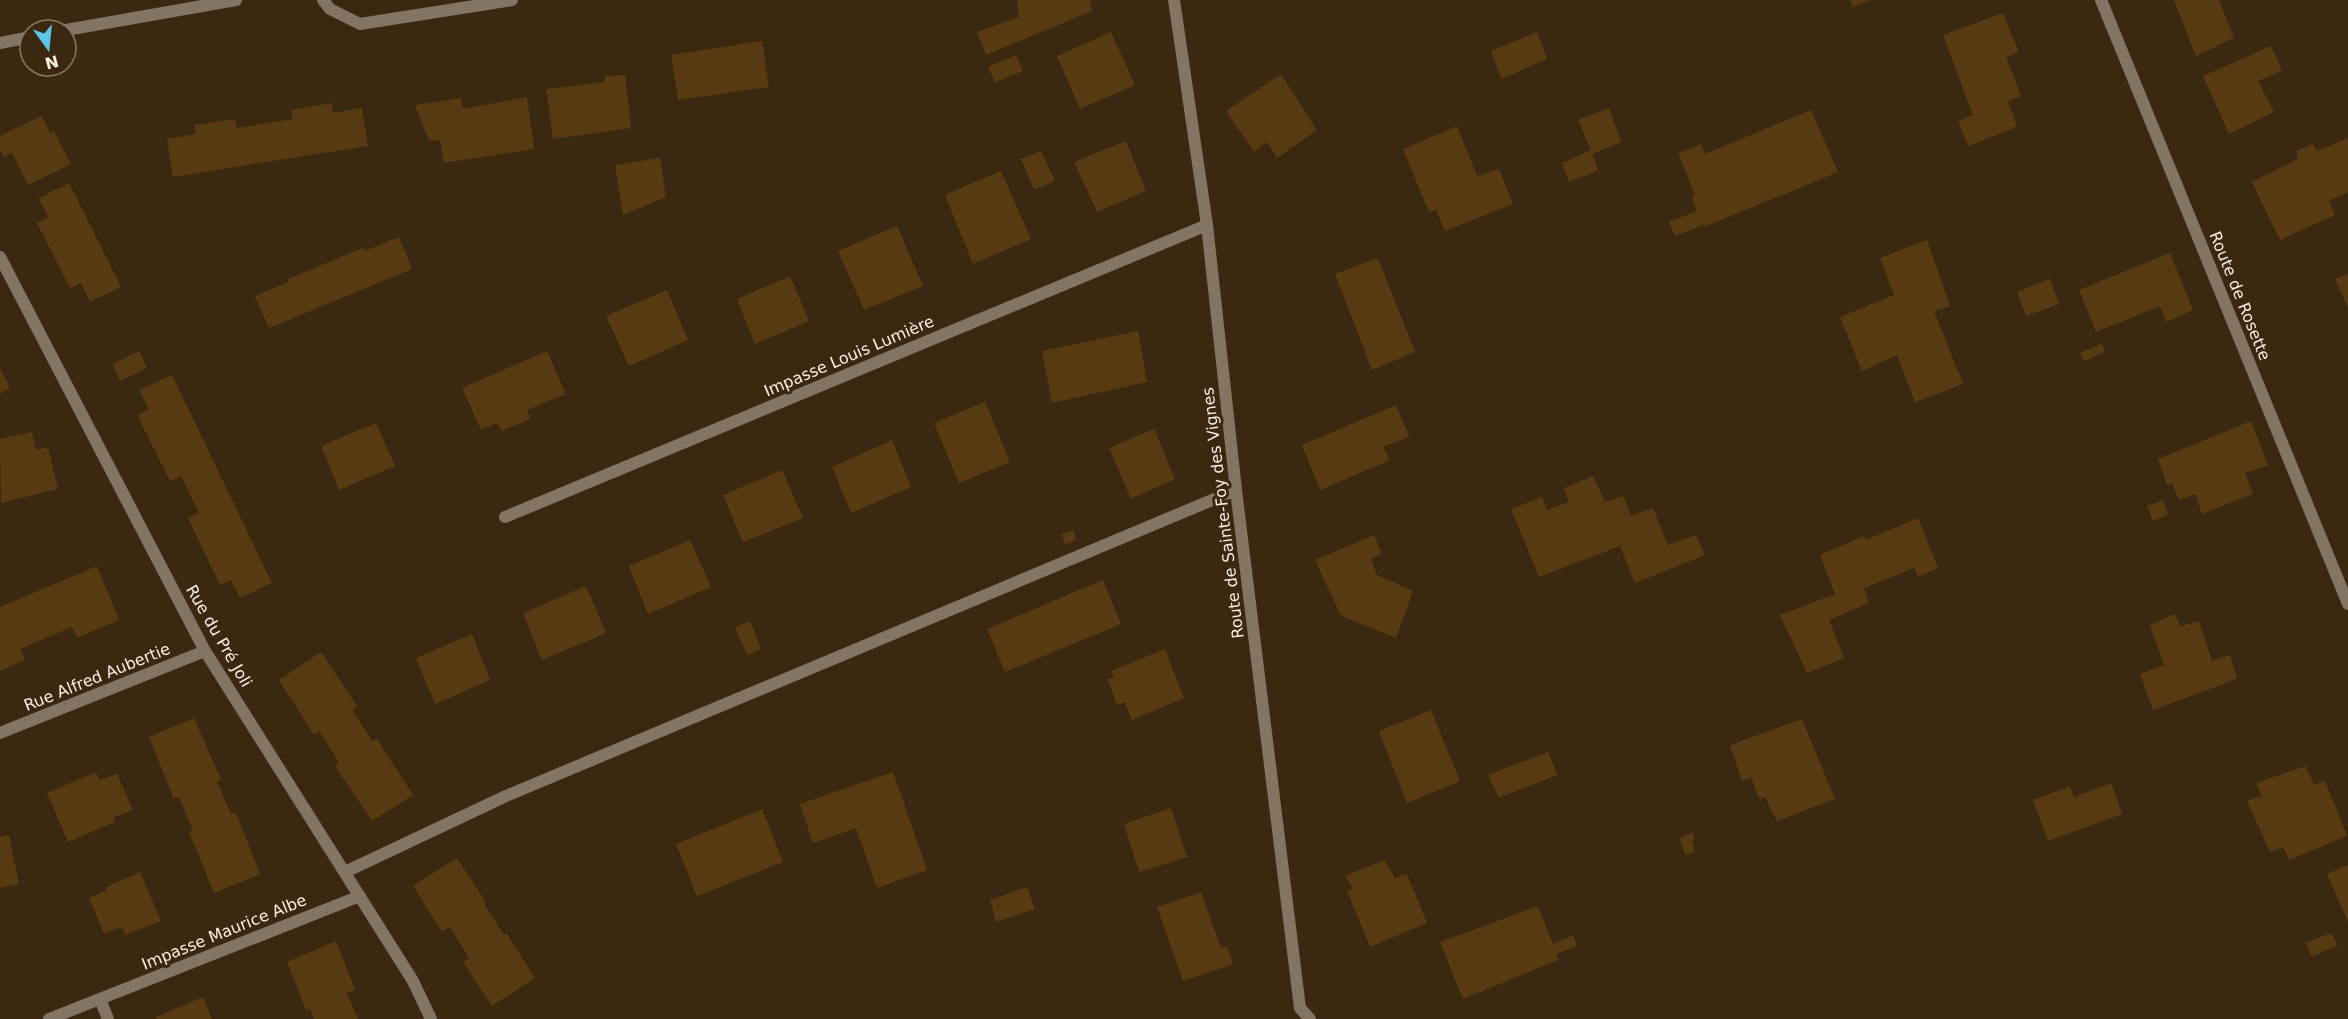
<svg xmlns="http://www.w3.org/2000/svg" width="2348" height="1019" font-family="'DejaVu Sans',sans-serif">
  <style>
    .building { fill: #583a12 }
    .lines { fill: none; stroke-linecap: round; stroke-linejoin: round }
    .service { stroke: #837464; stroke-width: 12 }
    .minor { stroke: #837464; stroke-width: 12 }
    .labels { text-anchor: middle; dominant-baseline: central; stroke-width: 6; stroke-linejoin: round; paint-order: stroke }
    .street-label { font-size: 16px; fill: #faeee1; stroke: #3a2811 }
  </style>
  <rect width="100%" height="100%" fill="#3a2811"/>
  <!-- building -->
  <path class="building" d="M1017,0H1090L1092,11L986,55L977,32L1019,17Z
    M1850,0H1871L1853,7Z
    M2174,0H2219L2234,38L2196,56Z
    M2003,13L2019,52L2006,57L2021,96L2008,101L2017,127L1968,146L1958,121L1973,115L1943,35Z
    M1111,32L1135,85L1080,109L1057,56Z
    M1537,32L1547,59L1501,79L1491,51Z
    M762,41L769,87L678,100L671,55Z
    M2271,46L2282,71L2258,81L2274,112L2229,134L2203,76Z
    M1016,55L1023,71L995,82L988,67Z
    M1281,74L1317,130L1277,158L1267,142L1254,152L1226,111Z
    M625,75L631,128L553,139L546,89L605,82V76Z
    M527,97L534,149L444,163L440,140L429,141L415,105L461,98L463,109Z
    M332,103L333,113L362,108L368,146L173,177L167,139L196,134L194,125L235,119L237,128L293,119L291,110Z
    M1609,108L1621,142L1592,154L1599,170L1569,182L1562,163L1591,150L1578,120Z
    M1811,110L1838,172L1704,227L1703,225L1675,236L1669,222L1697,211L1692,197L1695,195L1678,153L1701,144L1705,154Z
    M41,116L50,132L54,131L71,164L28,185L12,153L4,157L0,149V136Z
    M1457,126L1477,176L1499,169L1513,204L1445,231L1436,210L1429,212L1403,149Z
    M2348,138V192L2329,201L2335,215L2280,240L2252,182L2298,159L2296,151L2313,144L2317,151Z
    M1126,141L1146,191L1097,212L1074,162Z
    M1041,151L1055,181L1034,190L1021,159Z
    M660,158L666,197L623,215L615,165Z
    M1001,171L1031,239L973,264L945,195Z
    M69,183L121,287L90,302L81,283L70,288L37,223L48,217L39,198Z
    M897,226L923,286L864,310L838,251Z
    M399,237L412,269L269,328L255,296L289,282L288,279L363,248L365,251Z
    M1927,240L1950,306L1934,311L1963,384L1915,402L1897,355L1862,371L1840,317L1894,295L1880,258Z
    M2170,253L2193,310L2166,322L2160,306L2096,332L2079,290Z
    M1378,258L1415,352L1372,370L1335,274Z
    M2348,274V308L2335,279Z
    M790,276L809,321L755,344L737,299Z
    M2050,279L2059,304L2026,316L2017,292Z
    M667,290L688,340L629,366L606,316Z
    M1138,331L1147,382L1052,403L1042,351Z
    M2102,344L2105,352L2084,361L2080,353Z
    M139,351L147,368L120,381L113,364Z
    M547,351L566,394L527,410L530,419L502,431L497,423L481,430L462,388Z
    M0,368L10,388L0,394Z
    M172,375L272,583L240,598L231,580L220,585L188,518L199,513L181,476L170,481L137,415L149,409L139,390Z
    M985,402L1010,462L959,483L934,423Z
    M1396,405L1409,437L1383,447L1390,460L1320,490L1302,445Z
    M2251,421L2268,465L2245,473L2253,494L2202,514L2195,494L2179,500L2172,483L2167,485L2158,459Z
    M376,423L395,466L339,490L321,446Z
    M1154,429L1175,479L1131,499L1109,448Z
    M32,432L36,450L48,447L58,489L1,503L0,439Z
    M892,440L911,487L851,513L832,467Z
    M782,470L803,518L743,542L723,495Z
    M1593,476L1605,502L1623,496L1631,516L1653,508L1668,545L1696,535L1705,555L1635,583L1620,546L1539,577L1511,509L1542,497L1547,510L1569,502L1564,488Z
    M2163,500L2168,515L2153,521L2147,506Z
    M1918,518L1938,568L1918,577L1914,568L1864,588L1869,603L1829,620L1844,658L1807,673L1780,615L1835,594L1820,555L1864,536L1866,540Z
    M1073,530L1076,540L1065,545L1062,534Z
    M1374,535L1382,554L1371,559L1377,575L1413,591L1396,638L1341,616L1315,560Z
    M690,540L711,587L648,614L629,566Z
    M97,566L119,620L77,638L72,627L20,649L25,660L0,671V607Z
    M1103,580L1121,624L1005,672L987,629Z
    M586,586L606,633L542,660L523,613Z
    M2175,614L2180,626L2199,621L2212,661L2230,655L2237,679L2153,710L2140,674L2164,665L2150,625Z
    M750,621L761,649L747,655L735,627Z
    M472,634L490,680L435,704L416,658Z
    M1165,649L1184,698L1132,720L1125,702L1117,705L1108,680L1114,677L1111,671Z
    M321,652L357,706L353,711L372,741L377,739L413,795L372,821L335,766L339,762L319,731L314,735L279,680Z
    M1431,710L1460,781L1407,803L1379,731Z
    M194,718L221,780L217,782L231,814L236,813L260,874L214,893L189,832L193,831L179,797L174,799L149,737Z
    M1802,719L1835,799L1777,821L1765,797L1759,799L1751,777L1742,781L1730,745Z
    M1548,752L1557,775L1499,798L1488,775Z
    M2306,766L2314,785L2325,781L2347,836L2289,860L2283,847L2270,852L2247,801L2262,796L2256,783Z
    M96,772L99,780L117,774L133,810L114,817L115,822L68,842L47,793Z
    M893,772L927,870L877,888L856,828L813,843L800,804Z
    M2111,783L2122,814L2048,841L2033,800L2070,786L2074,797Z
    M1171,808L1187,857L1139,872L1124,824Z
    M762,809L783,862L697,896L676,844Z
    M1693,832L1694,840H1692L1695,852L1685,855L1680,838Z
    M9,835L19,884L0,888V837Z
    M457,858L486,902L484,904L504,935L506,933L535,978L492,1006L463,962L469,958L450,927L442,932L413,886Z
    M1384,860L1395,878L1407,874L1427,923L1370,947L1347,891L1353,888L1345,876Z
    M2348,865V922L2327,874Z
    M140,872L161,921L125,935L122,927L104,934L89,898L107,890L106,887Z
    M1027,887L1035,909L996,922L990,900Z
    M1201,892L1221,948L1227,946L1233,964L1183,981L1157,907Z
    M1538,906L1553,944L1573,935L1577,946L1556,954L1558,960L1463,999L1440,942Z
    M2331,933L2338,945L2312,957L2305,943Z
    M336,941L355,989L347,993L358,1019H314L310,1009L306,1010L287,962Z
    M203,997L212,1019H156V1017Z"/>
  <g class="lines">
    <!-- service -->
    <path class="service" d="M345,872L506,796L1236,490"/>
    <!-- minor -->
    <path class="minor" d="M323,0L330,9L360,24L512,0
      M1174,0L1207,225L1236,490L1300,1008L1310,1019
      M2101,0L2348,604
      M66,30L236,0
      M0,43L30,37
      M0,257L205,651L413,981L431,1019
      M505,517L1207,225
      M0,733L205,651
      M100,999L108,1019
      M49,1019L360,896"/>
  </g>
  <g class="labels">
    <!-- street labels -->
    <g class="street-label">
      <text transform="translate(2240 296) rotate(68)">Route de Rosette</text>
      <text transform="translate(849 356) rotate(-23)">Impasse Louis Lumière</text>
      <text transform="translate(1223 513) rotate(-97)">Route de Sainte-Foy des Vignes</text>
      <text transform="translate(219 636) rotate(60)">Rue du Pré Joli</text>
      <text transform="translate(97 677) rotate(-22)">Rue Alfred Aubertie</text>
      <text transform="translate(224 932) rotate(-22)">Impasse Maurice Albe</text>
    </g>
  </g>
  <!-- north arrow -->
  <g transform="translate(48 48) rotate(165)"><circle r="28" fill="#3a2811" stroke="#877764" stroke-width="1.5"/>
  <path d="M0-4.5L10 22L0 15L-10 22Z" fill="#5cc7e8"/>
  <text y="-9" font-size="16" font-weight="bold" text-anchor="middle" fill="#faeee1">N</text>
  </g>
</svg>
